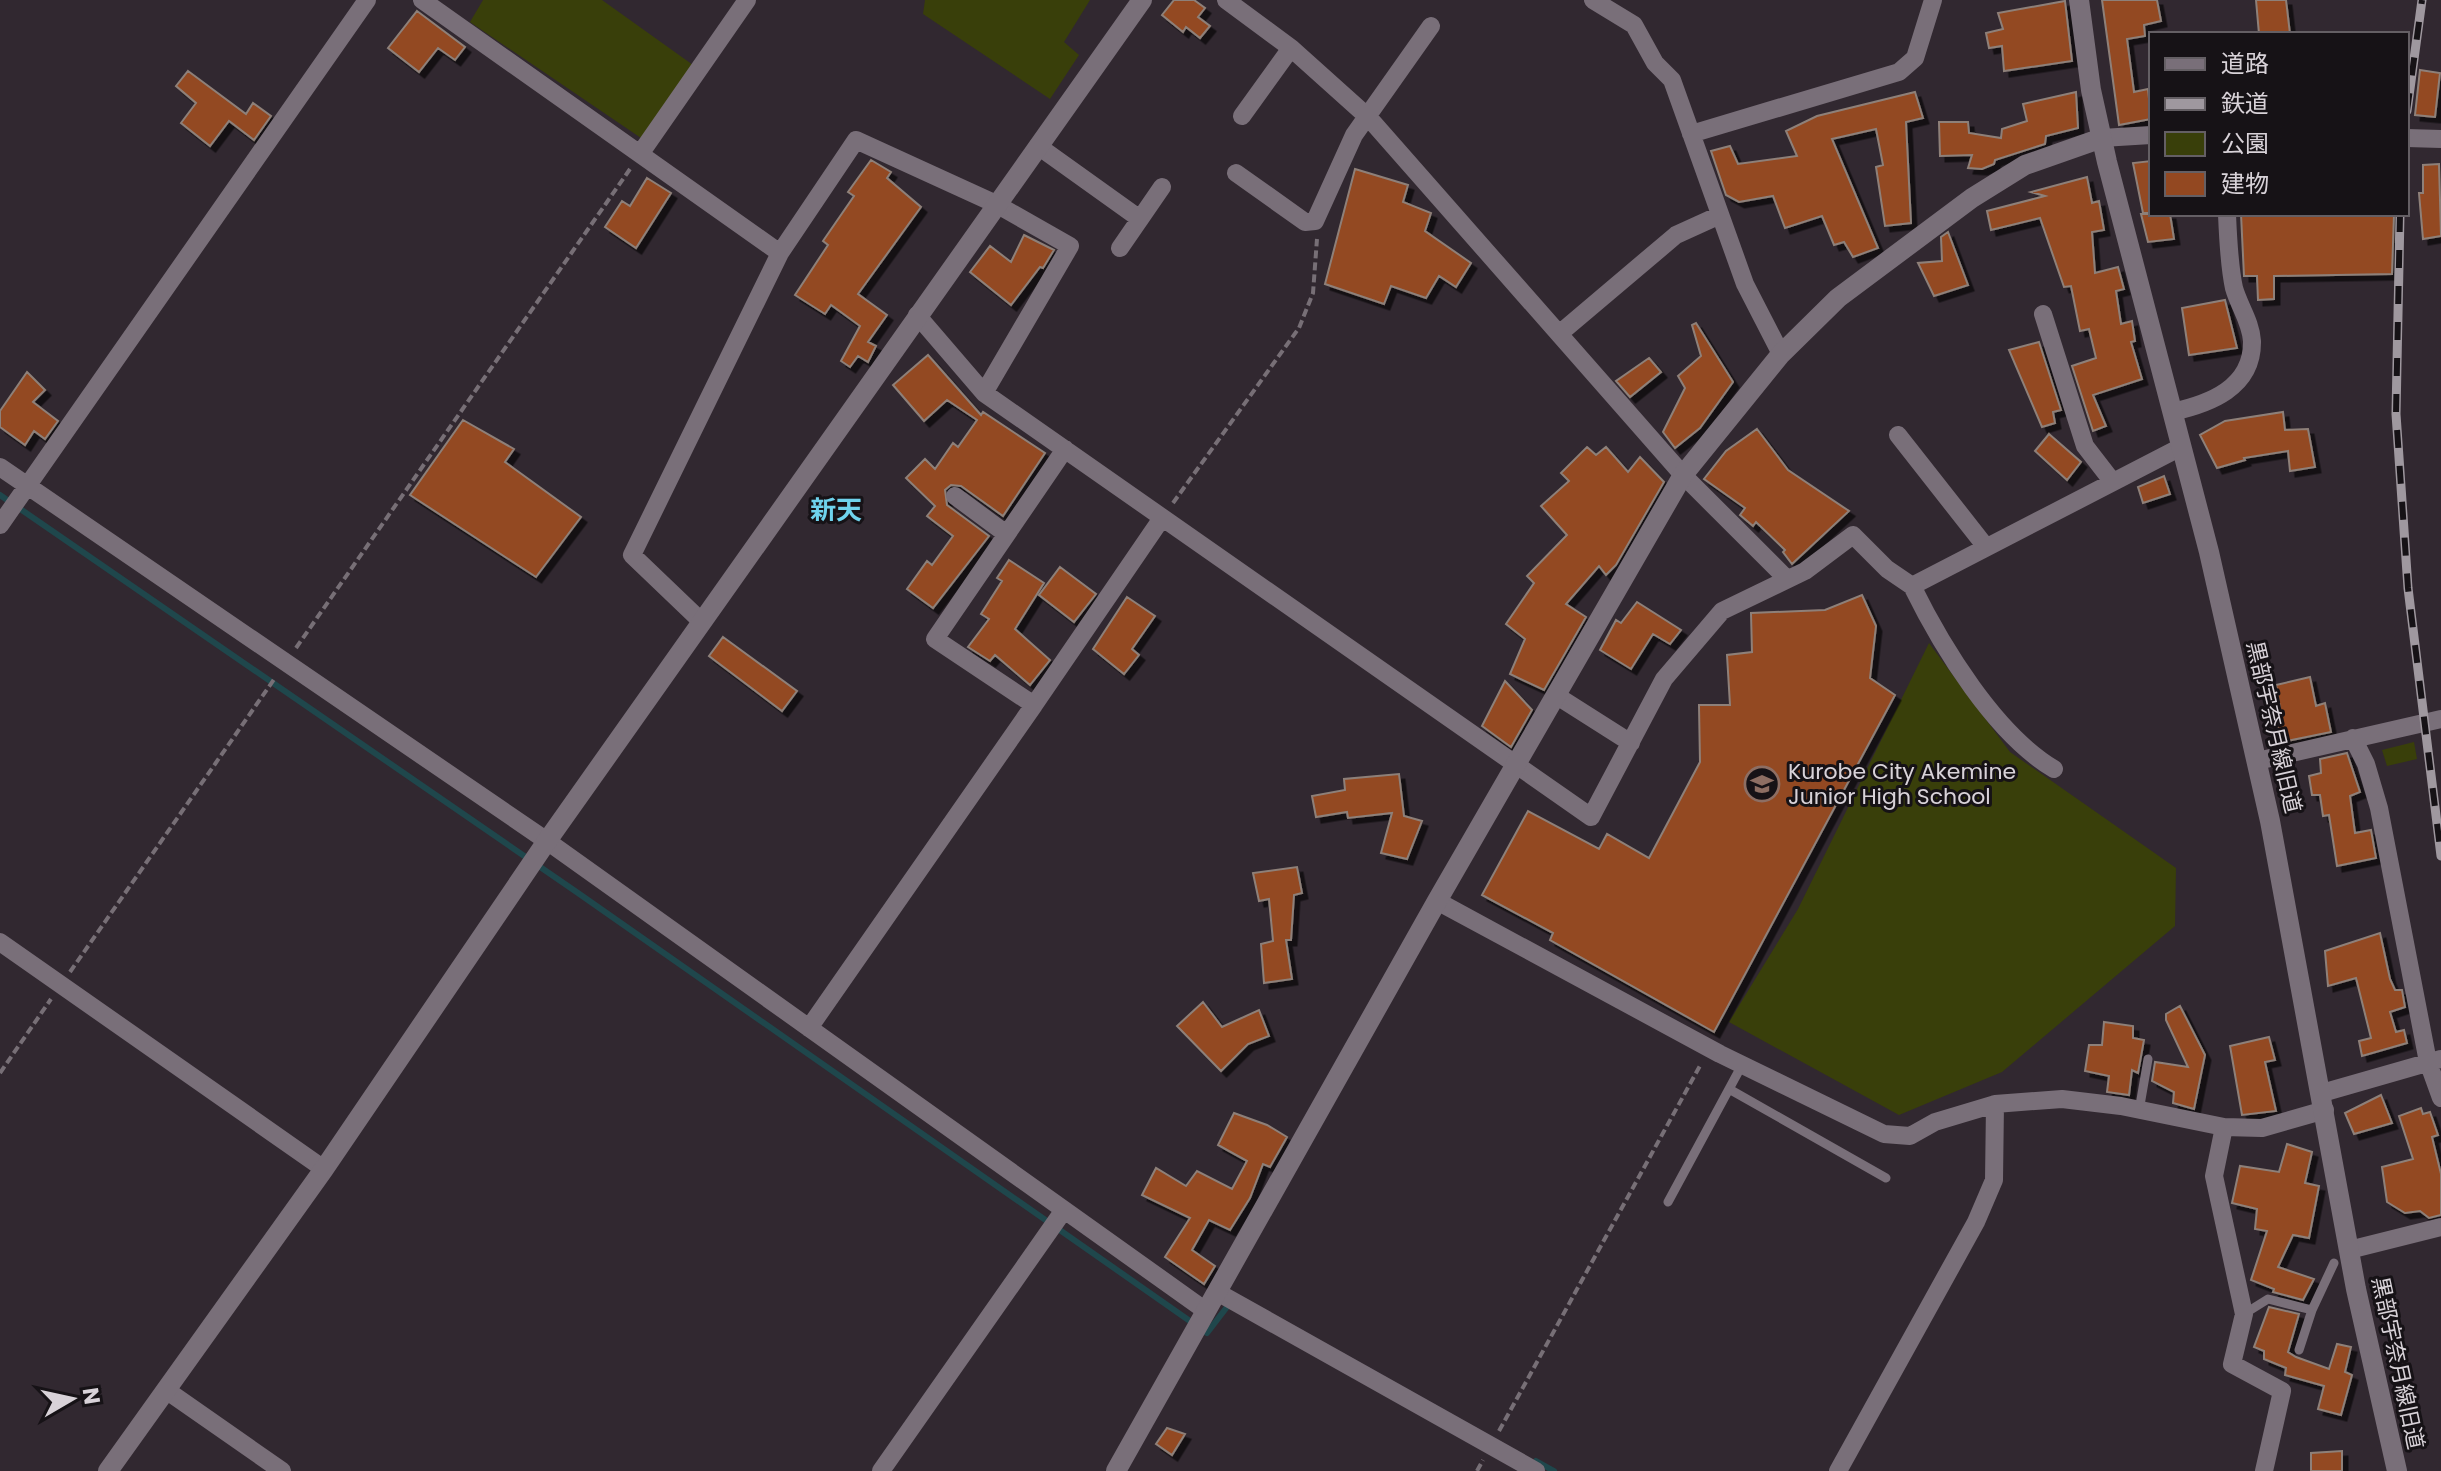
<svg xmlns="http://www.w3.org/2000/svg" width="2441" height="1471" font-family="Poppins,'Noto Sans JP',sans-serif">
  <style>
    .green { fill: #393f0a }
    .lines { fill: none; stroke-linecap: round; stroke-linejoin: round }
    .stream { stroke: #1f474c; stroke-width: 6 }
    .building { fill: #934821; stroke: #8e8079; stroke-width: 2; filter: url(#shadow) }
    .path { stroke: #776f76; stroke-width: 4; stroke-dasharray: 8 4; stroke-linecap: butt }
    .service { stroke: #796f79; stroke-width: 9 }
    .minor { stroke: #796f79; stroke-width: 18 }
    .tertiary { stroke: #796f79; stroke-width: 20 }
    .rail-casing { stroke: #9f989f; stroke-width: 9 }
    .rail { stroke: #161216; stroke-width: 6; stroke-dasharray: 18; stroke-linecap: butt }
    .labels { text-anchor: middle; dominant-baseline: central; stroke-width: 6; stroke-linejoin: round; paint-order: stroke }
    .street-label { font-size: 22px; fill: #d8d2d8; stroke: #161216 }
    .poi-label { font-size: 22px; fill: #d8d2d8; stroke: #161216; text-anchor: start }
    .quarter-label { font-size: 26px; font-weight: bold; fill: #6fd3ed; stroke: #161216 }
  </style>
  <defs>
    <filter id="shadow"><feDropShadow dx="5.5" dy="5.5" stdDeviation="0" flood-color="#0009"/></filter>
  </defs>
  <rect width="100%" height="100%" fill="#312830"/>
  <!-- green -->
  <path class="green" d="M483,0H602L693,65L641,138L470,22Z
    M925,0H1090L1064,42L1079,55L1050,99L923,14Z
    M1929,643L2010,752L2176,868L2175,926L2002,1072L1899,1115L1729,1022L1798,909Z
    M2414,742L2417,759L2387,766L2382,750Z"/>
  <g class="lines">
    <!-- stream -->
    <path class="stream" d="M0,495L578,893L1207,1333L1230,1303
      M1536,1461L1554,1471"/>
  </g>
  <!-- building -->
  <path class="building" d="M1174,0H1194L1205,8L1198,17L1210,26L1200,38L1186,27L1183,32L1162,15Z
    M2102,0H2157L2161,21L2144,25L2145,36L2127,39L2134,92L2148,89L2151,119L2119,125Z
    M2256,0H2286L2290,34H2259Z
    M2065,1L2072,61L2004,71L2002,46L1989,48L1986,33L2003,29L1998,13Z
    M417,11L465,47L455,60L438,48L419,72L388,48Z
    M2420,70L2440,73L2435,117L2415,115Z
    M188,71L246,114L253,103L271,116L254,140L229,121L210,146L181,123L196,103L176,86Z
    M1915,92L1923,118L1906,122L1911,223L1885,226L1876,167L1883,165L1876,129L1832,139L1878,248L1853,257L1844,242L1834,245L1822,216L1785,228L1773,196L1739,202L1726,195L1711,151L1730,146L1738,164L1797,156L1786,131L1817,116Z
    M2076,92L2078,128L2046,136L2045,144L1995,160L1994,164L1982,169L1968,168L1972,155L1940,156L1939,122H1968L1969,133L2001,138L2002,129L2027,121L2023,104Z
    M871,160L891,172L887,178L921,207L858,294L887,315L868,342L876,346L868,362L858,356L850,367L841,361L860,326L831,305L825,314L795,295L828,245L823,241L854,196L848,192Z
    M2151,161V213H2143L2133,163Z
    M2439,164L2441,236L2423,239L2419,193H2423V165Z
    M1355,169L1408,185L1403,202L1431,213L1425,231L1471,263L1456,287L1439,276L1426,298L1391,286L1384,304L1325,284Z
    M2087,177L2092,203L2099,201L2104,230L2092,232L2095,273L2118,267L2124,289L2116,291L2121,324L2132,321L2135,341L2131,342L2142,379L2093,395L2106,426L2093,431L2072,366L2096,358L2089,329L2080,331L2071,286L2064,287L2040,218L1991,230L1987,211L2045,196L2031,192Z
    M647,178L671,193L636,248L605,227L622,201L630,206Z
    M2141,214H2170L2174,239L2148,242Z
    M2241,214H2394L2392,274L2274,276V299L2258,300L2257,276H2244Z
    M1948,232L1968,285L1934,296L1918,263L1942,261L1941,237Z
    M1024,235L1054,250L1043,268L1040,267L1011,305L970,272L990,246L1011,262Z
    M2225,300L2237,348L2189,355L2182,308Z
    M1696,323L1733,382L1700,428L1675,448L1663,432L1685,388L1678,376L1701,356L1692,325Z
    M2039,342L2061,410L2053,412L2055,423L2042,427L2009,350Z
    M928,355L981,415L983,412L1045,453L1003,516L961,486L951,485L945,490L947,505L989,536L933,608L907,589L927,561L932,565L953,536L927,516L935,506L906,478L925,459L935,469L953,443L958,447L977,420L947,400L924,421L893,385Z
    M1649,358L1661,372L1630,397L1616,381Z
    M27,372L45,390L33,402L58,421L45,439L34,431L25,445L0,427V411Z
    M2283,412L2285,430L2308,429L2315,467L2290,471L2288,451L2244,458L2245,460L2217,468L2200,435L2225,421Z
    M463,420L514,449L505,462L581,517L536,577L410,495Z
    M1757,429L1788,470L1849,511L1792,564L1783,552L1785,550L1756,522L1753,526L1740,515L1745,508L1704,479L1726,451Z
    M2049,434L2081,462L2067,480L2035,451Z
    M1587,447L1596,455L1606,447L1628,472L1640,457L1664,482L1616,565L1606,575L1599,566L1566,604L1586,617L1544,690L1510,674L1525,639L1506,624L1534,583L1527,576L1567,535L1541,506L1569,481L1561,473Z
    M2164,476L2170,494L2143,503L2138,487Z
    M1009,560L1044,583L1015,629L1050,660L1030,685L995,655L990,661L968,647L989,619L981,614L1002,581L997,578Z
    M1060,567L1096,594L1074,622L1039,595Z
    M1862,595L1876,626L1870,678L1895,695L1714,1032L1550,940L1553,933L1482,895L1528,811L1599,849L1607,834L1649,858L1700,762L1699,705H1730L1727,655L1752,652L1751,613L1825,610Z
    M1127,597L1155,616L1132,649L1139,655L1124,674L1093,649Z
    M1637,602L1681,630L1670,644L1653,634L1631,669L1600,650L1616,620L1621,623Z
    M723,637L797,691L782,711L709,656Z
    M2310,677L2316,706L2325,703L2331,732L2282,742L2276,722L2282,720L2276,685Z
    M1505,681L1532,710L1511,747L1482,726Z
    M2347,753L2360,792L2350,796L2355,833L2371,830L2376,858L2337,866L2329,815L2323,816L2320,795H2312L2309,776L2321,773L2320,759Z
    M1399,774L1404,816L1422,821L1407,859L1381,853L1392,813L1348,818L1347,812L1316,817L1312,796L1345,790L1344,779Z
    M1297,867L1302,893L1294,895L1291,940H1286L1292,979L1264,983L1261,944L1273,941L1269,899L1259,901L1253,873Z
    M2380,933L2390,979L2395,990H2402L2405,1007L2390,1012L2396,1032L2404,1030L2407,1043L2362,1056L2359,1041L2371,1038L2356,978L2328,986L2325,951Z
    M1203,1002L1222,1027L1259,1010L1269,1036L1248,1044L1221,1071L1177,1026Z
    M2180,1006L2205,1055L2194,1109L2173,1103L2174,1092L2152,1081L2155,1062L2188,1067L2166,1020V1014Z
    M2104,1022L2133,1026V1038L2144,1040L2138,1073L2132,1070L2129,1095L2107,1092L2109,1076L2085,1071L2089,1045H2102Z
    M2269,1037L2275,1060L2265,1062L2276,1111L2242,1115L2230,1046Z
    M2381,1095L2392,1123L2354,1134L2345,1113Z
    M2421,1108L2423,1114L2430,1112L2438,1135L2432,1137L2441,1174V1215L2429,1218L2420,1211L2405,1213L2387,1202L2382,1167L2413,1159L2399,1116Z
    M1234,1113L1267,1125L1287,1137L1270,1167L1263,1164L1250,1198L1230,1230L1209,1220L1192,1250L1215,1266L1204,1284L1165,1257L1190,1218L1142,1195L1156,1168L1186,1186L1197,1171L1232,1189L1247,1161L1218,1145Z
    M2287,1144L2312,1152L2305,1183L2319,1186L2309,1238L2293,1235L2278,1267L2314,1279L2303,1300L2273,1292L2274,1289L2251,1280L2267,1231L2255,1229L2257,1209L2232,1203L2240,1166L2279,1172Z
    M2269,1307L2299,1314L2288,1352L2296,1357L2329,1369L2337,1344L2351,1347L2345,1372L2352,1375L2341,1415L2318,1409L2324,1386L2285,1375L2286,1368L2264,1359V1351L2254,1347Z
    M1167,1428L1185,1434L1172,1455L1156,1444Z
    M2342,1451V1471H2311V1453Z"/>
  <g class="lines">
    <!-- path -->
    <path class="path" d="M1173,503L1299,328L1313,293L1317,239
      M296,648L630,169
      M70,972L275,678
      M0,1073L51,999
      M1499,1431L1701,1064
      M1477,1471L1483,1460"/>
    <!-- service -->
    <path class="service" d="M1729,1089L1886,1178
      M2139,1111L2148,1059
      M1668,1202L1742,1065
      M2244,1314L2268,1299L2312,1310L2334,1263
      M2299,1350L2312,1310"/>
    <!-- minor -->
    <path class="minor" d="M422,0L780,253
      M1226,0L1291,48L1369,118L1683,475L1786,578
      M1593,0L1634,25L1655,63L1672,80L1745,284L1781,354
      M1242,116L1291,48
      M1691,134L1899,72L1915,58L1933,0
      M2102,138L2151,135
      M2407,138L2441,139
      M1038,146L1140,219L1162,187
      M640,154L747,0
      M1236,173L1305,222L1315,221L1354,135L1431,26
      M1120,248L1140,219
      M2043,314L2085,446L2112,481
      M917,315L984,393
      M1559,334L1676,235L1720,215
      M2172,412C2209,404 2253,388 2252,341C2251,322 2239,306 2234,288C2229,265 2228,238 2227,214
      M1898,435L1986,547
      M1065,449L935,639L1034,705L1162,518
      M0,467L547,841L1206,1311
      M955,496L1005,533
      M0,525L367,0
      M1912,586C1942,647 1995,734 2054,769
      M702,622L632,555L780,253L856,140L996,204L1070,246L984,393L1591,817L1664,679L1722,611L1805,571L1853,535L1887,569L1912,586L2181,447
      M1557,696L1631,743
      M2353,738L2366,764L2379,808L2428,1062L2441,1098
      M2257,761L2441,719
      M1437,901L1720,1054L1884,1134L1910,1136L1935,1122L1995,1104
      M0,942L324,1169
      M809,1028L1034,705
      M2322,1093L2441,1059
      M2224,1127L2214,1176L2244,1314L2232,1364L2282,1391L2264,1471
      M2349,1250L2441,1227
      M1217,1292L1536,1471
      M166,1390L282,1471
      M881,1471L1064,1210
      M1838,1471L1976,1222L1994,1180L1995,1104L2062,1099L2121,1106L2224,1127L2262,1128L2325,1110"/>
    <!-- tertiary -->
    <path class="tertiary" d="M2079,0L2091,90L2107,162L2209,552L2270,821L2356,1289L2397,1471
      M108,1471L324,1169L547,841L1142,0
      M1116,1471L1437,901L1683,475L1781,354L1838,298L1972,198L2025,165L2102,138"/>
    <!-- rail casing -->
    <g class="rail-casing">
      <path id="rail" d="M2407,111L2422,0
        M2400,214L2396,414L2408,588L2441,856"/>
    </g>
    <!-- rail -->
    <use href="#rail" class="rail"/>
  </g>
  <!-- icons -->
  <defs>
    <g id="school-ring" transform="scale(1.8)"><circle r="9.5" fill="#161216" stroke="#8d6e63" stroke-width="1.5"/><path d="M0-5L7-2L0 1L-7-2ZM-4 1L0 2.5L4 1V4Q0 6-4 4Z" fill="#8d6e63"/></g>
  </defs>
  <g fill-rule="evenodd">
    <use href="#school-ring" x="1762" y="784"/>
  </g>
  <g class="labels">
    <!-- street labels -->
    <g class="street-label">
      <text transform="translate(2274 727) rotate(77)">黒部宇奈月線旧道</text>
      <text transform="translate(2398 1363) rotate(78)">黒部宇奈月線旧道</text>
    </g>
    <!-- poi labels -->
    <g class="poi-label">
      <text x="1788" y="771">Kurobe City Akemine<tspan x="1788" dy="25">Junior High School</tspan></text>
    </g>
    <!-- quarter labels -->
    <g class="quarter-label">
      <text x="836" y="510">新天</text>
    </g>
  </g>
  <!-- legend -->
  <rect x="2149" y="32" width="260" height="184" fill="#161216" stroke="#645f64" stroke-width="2"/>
  <rect x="2165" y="58" width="40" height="12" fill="#796f79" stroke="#645f64" stroke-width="2"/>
  <text x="2221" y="72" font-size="24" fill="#d8d2d8">道路</text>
  <rect x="2165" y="98" width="40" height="12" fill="#9f989f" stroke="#645f64" stroke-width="2"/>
  <text x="2221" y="112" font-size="24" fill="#d8d2d8">鉄道</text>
  <rect x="2165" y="132" width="40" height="24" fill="#393f0a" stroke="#645f64" stroke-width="2"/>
  <text x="2221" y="152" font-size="24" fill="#d8d2d8">公園</text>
  <rect x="2165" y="172" width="40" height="24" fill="#934821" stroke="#645f64" stroke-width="2"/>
  <text x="2221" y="192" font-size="24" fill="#d8d2d8">建物</text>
  <!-- north arrow -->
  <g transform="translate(72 1399) rotate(81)" stroke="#161216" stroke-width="6" paint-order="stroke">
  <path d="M0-6L14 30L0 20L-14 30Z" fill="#d8d2d8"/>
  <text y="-12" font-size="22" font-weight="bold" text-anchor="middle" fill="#d8d2d8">N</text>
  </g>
</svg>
